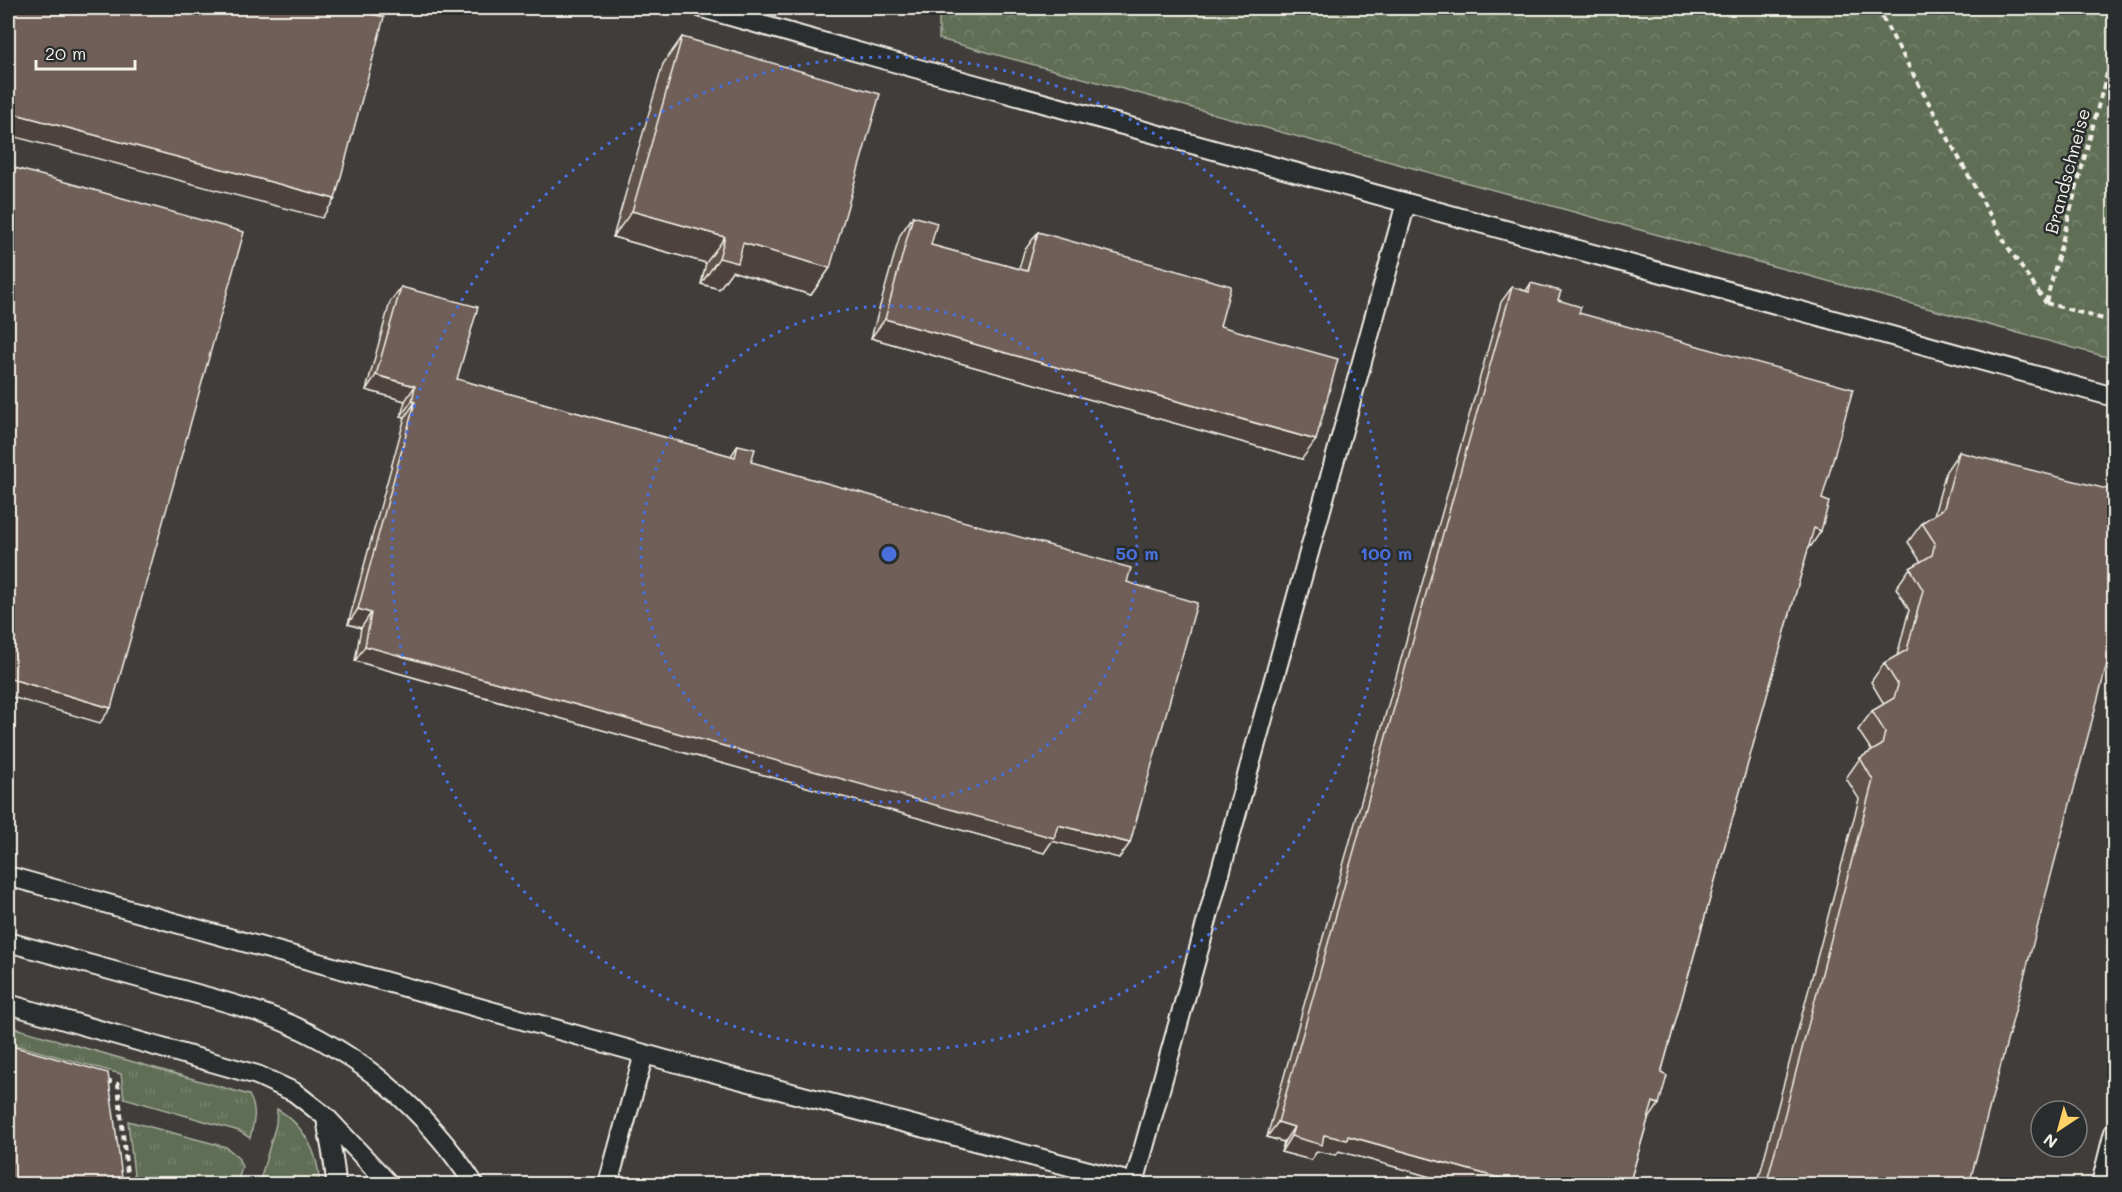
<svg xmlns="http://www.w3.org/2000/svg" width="2122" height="1192" font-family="Mali,sans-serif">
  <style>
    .built { fill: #3f3c3b; fill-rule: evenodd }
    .grass { fill: url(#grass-tufts); stroke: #aab09f; stroke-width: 1.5 }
    .forest { fill: url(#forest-crowns); stroke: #aab09f; stroke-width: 1.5 }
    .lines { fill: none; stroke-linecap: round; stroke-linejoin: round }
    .lane-casing { stroke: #f4f1e8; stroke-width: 22 }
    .path { stroke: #f4f1e8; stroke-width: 4; stroke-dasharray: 6 4.5; stroke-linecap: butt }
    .lane { stroke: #2a2d2e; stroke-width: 18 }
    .wall { fill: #60524c; stroke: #f4f1e8; stroke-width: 1.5 }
    .shaded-wall { fill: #4e423e; stroke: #f4f1e8; stroke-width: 1.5 }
    .building { fill: #705f58; stroke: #f4f1e8; stroke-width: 1.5 }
    .ring { fill: none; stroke: #486fdb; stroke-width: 3; stroke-dasharray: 3 6 }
    .labels { text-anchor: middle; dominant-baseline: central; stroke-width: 5; stroke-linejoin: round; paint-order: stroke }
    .street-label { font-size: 18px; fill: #f4f1e8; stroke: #2a2d2e }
    .centre { fill: #486fdb; stroke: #2a2d2e; stroke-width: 3 }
    .ring-label { font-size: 18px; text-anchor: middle; font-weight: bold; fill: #486fdb; stroke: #2a2d2e; stroke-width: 5; stroke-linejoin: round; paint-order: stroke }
  </style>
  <defs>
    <pattern id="grass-tufts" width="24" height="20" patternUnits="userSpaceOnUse" patternTransform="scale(1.5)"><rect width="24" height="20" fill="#606e56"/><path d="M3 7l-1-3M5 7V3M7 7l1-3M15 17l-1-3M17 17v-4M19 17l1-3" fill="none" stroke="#77836e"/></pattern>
    <pattern id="forest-crowns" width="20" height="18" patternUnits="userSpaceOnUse" patternTransform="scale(1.5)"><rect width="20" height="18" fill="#606e56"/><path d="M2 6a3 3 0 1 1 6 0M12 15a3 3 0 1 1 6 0" fill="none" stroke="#77836e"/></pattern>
  </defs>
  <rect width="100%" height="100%" fill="#2a2d2e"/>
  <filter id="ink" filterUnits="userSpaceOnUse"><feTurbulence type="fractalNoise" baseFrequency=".0167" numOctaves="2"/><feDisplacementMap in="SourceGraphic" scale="12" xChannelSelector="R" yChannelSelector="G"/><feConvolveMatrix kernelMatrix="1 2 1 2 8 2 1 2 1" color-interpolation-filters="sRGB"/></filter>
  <g filter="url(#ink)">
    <!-- built -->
    <path class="built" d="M8,8H939L940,39L2114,359V1184H8ZM2041,1111H2077V1147H2041Z"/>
    <!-- grass -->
    <path class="grass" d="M8,1026L249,1095C258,1111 254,1121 250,1138L239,1131L124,1098L121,1074L8,1043Z
      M277,1109C303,1124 320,1154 319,1184H259L276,1124Z
      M128,1121L226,1147L238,1157L242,1167L237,1184H135Z"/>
    <!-- forest -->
    <path class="forest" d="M939,8H2114V359L939,39Z"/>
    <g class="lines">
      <!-- lane casing -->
      <g class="lane-casing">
        <path id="lane" d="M702,8L886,60L2114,397
          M8,876L666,1060L1138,1184
          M8,942C59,956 110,970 161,984C199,995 238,1004 275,1018C358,1051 426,1110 474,1184
          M8,1004L257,1075L294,1092L326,1117L389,1184
          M326,1117C329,1140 335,1162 336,1184
          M1134,1183L1406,203
          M608,1184L644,1054
          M2101,1184L2114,1132"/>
      </g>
      <!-- path -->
      <path class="path" d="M1877,8L2007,246L2046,303
        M2046,302L2114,47
        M2046,303L2114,322
        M106,1081L118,1084L128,1184"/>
      <!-- lane -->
      <use href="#lane" class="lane"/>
    </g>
    <!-- wall -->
    <path class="wall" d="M682,37L830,268L811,295L732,271L719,289L701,284L706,263L613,237L663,64Z
      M913,216L931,245L1019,269L1024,251L1038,232L1220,326L1302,459L871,338L900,235Z
      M1531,283L1579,313L1822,499L1811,546L1809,545L1661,1073L1659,1104L1648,1119L1629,1185H1459L1339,1151L1336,1155L1317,1151L1311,1160L1281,1152L1284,1142L1267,1137L1501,302L1512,287L1526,291Z
      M401,287L457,379L731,456L738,445L751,462L1127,582L1130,843L1119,858L1052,841L1044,853L355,661L361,628L348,624L405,417L401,416L405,401L366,390L390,302Z
      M1959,452L1969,1185H1757L1859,799L1846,778L1860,758L1872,751L1858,730L1872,711L1884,704L1871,682L1884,663L1897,656L1909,610L1896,588L1910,568L1921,562L1908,542L1922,523L1934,515L1946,471Z"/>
    <!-- shaded-wall -->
    <path class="shaded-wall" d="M8,112L335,199L322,218L8,135Z
      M632,211L725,237L706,263L613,237Z
      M743,243L830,268L811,295L732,271L719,289L701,284L719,258Z
      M885,319L1316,440L1302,459L871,338Z
      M376,375L415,386L405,401L366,390Z
      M412,401L415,402L405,417L401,416Z
      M1814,528L1821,531L1811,546L1803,543Z
      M358,609L371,613L361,628L348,624Z
      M365,646L1058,825L1130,843L1119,858L1052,841L1044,853L355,661Z
      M8,678L111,708L100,723L8,696Z
      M1653,1102L1659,1104L1649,1119L1642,1117Z
      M1278,1122L1294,1127L1284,1142L1267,1137Z
      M1324,1135L1348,1136L1524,1185H1459L1339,1151L1336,1155L1317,1151L1311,1160L1281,1152L1291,1136Z"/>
    <!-- building -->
    <path class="building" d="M8,8H348L384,17L335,199L8,112Z
      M682,37L880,94L830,268L743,243L738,263L719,258L725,237L632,211Z
      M8,166L244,232L111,708L8,678Z
      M913,216L937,223L931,245L1027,271L1038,232L1231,286L1220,326L1338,359L1316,440L885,319Z
      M1531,283L1561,291L1558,300L1581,307L1579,313L1853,389L1822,499L1829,502L1821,531L1814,528L1661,1073L1667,1076L1659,1104L1653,1102L1629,1185H1524L1348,1136L1347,1140L1324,1135L1322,1145L1291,1136L1294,1127L1278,1122L1512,287L1529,292Z
      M401,287L478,307L457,379L735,457L738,445L755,449L751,462L1131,568L1127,582L1197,603L1130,843L1058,825L1054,838L365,646L371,613L358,609L415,402L412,401L415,386L376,375Z
      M1959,452L2115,491V634L1969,1185H1766L1873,780L1860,758L1882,745L1885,732L1872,711L1894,698L1898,685L1884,663L1907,650L1923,590L1910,568L1932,555L1935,543L1922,523L1944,508Z
      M8,1045L108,1073L123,1185H8Z"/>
  </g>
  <!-- distance rings -->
  <g class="ring">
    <circle cx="889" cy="554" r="248"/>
    <circle cx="889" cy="554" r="497"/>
  </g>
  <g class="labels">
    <!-- street labels -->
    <g class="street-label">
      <text transform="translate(2067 171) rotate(-75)">Brandschneise</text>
    </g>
  </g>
  <circle cx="889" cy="554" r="9" class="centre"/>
  <g class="ring-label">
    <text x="1137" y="560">50 m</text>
    <text x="1386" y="560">100 m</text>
  </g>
  <!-- margin -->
  <rect width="2122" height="1192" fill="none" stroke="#2a2d2e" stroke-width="30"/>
  <rect x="15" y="15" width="2092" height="1162" fill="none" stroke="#f4f1e8" stroke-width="2" filter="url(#ink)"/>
  <!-- north arrow -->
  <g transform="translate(2059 1129) rotate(216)"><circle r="28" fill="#2a2d2e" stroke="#7b7b78" stroke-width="1.5"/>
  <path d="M0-4.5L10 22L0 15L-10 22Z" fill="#ffd166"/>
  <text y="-9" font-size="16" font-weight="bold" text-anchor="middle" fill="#f4f1e8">N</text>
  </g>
  <!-- scale -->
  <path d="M36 60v9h99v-9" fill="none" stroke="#f4f1e8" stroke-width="3"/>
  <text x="45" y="60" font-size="18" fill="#f4f1e8" stroke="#2a2d2e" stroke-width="4.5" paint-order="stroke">20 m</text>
</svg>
